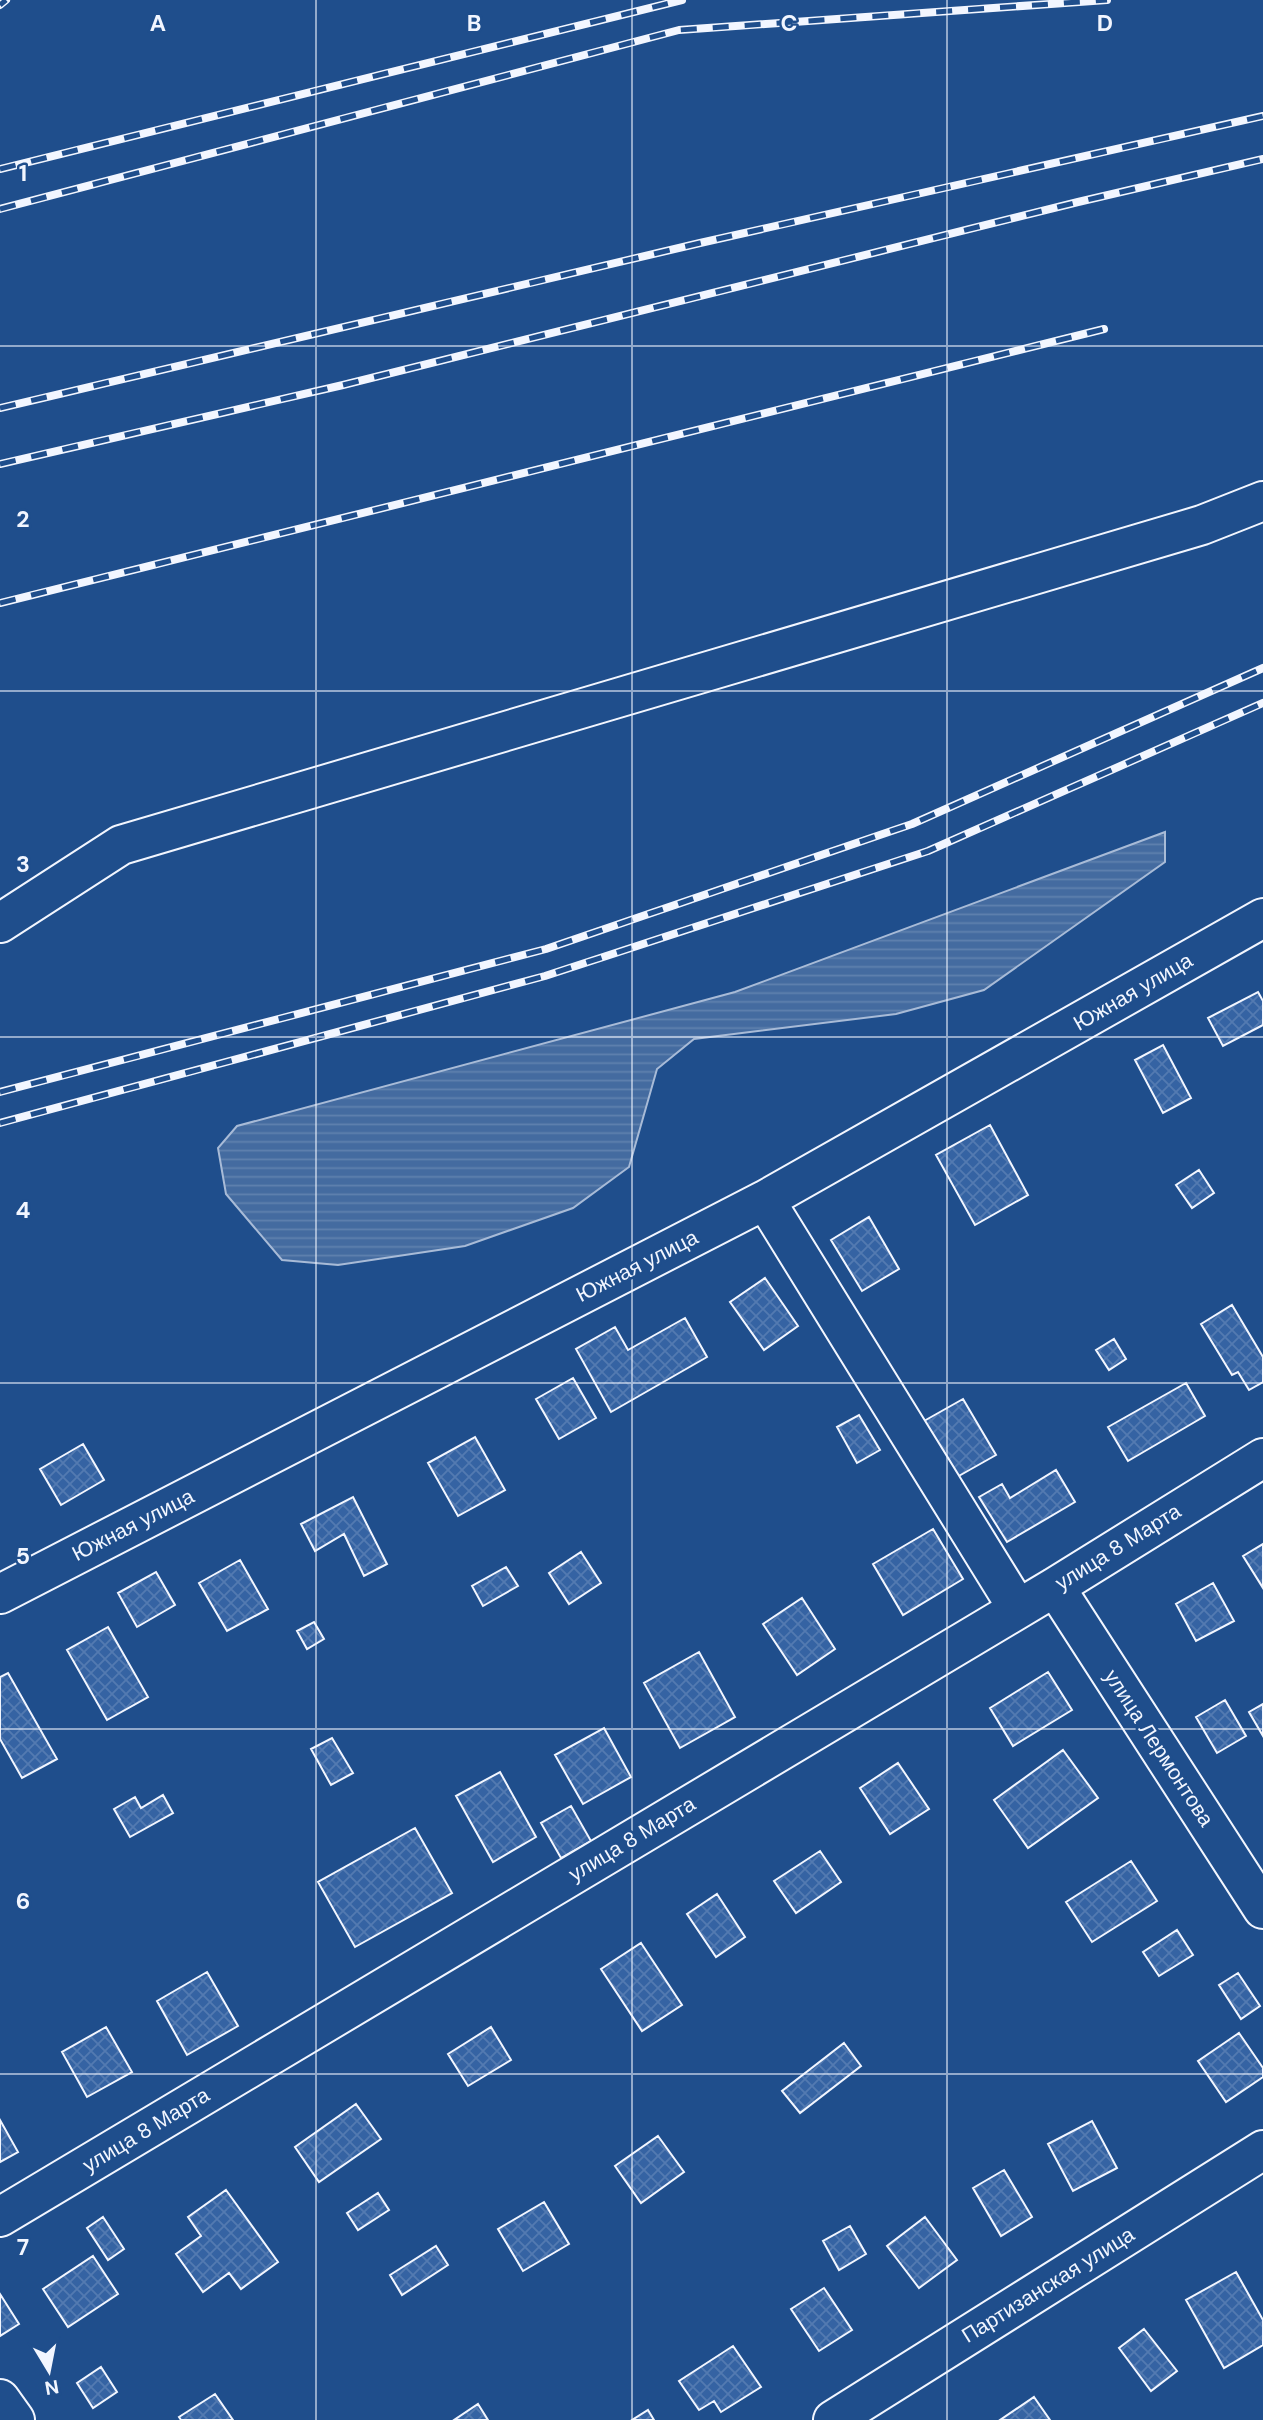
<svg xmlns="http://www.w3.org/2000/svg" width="1263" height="2420" font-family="'DM Sans',sans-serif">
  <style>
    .water { fill: url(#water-rules); stroke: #a8bbd7; stroke-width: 2 }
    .building { fill: url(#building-cross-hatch); stroke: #f2f6ff; stroke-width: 2 }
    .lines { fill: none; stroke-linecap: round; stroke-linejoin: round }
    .minor-casing { stroke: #f2f6ff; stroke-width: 42 }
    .minor { stroke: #1f4e8c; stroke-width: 38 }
    .rail-casing { stroke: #f2f6ff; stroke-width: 8 }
    .rail { stroke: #1f4e8c; stroke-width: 5; stroke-dasharray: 16; stroke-linecap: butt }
    .grid { fill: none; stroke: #f2f6ff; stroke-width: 2; stroke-opacity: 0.55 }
    .labels { text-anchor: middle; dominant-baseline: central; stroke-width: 5; stroke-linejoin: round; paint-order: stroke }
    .street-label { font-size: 21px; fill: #f2f6ff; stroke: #1f4e8c }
    .grid-label { font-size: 23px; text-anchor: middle; font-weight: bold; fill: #f2f6ff; stroke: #1f4e8c; stroke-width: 5; stroke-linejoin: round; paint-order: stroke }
  </style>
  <defs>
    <pattern id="water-rules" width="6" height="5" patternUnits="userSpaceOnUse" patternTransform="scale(1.75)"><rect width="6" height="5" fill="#446ba0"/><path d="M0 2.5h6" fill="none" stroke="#5f81ae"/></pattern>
    <pattern id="building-cross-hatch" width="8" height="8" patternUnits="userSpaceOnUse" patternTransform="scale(1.75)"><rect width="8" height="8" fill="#3563a3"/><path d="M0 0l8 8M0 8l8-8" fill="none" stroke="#537ab1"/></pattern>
  </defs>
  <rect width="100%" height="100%" fill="#1f4e8c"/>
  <!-- water -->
  <path class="water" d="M1165,832V862L984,990L896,1014L694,1039L657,1069L629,1167L573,1208L465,1246L338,1265L282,1260L226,1194L218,1148L237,1126L735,992Z"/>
  <!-- building -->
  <path class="building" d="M1258,992L1263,1001V1025L1223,1046L1208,1018Z
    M1163,1045L1191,1098L1163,1113L1135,1060Z
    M990,1125L1028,1195L975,1225L936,1155Z
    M1199,1170L1214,1193L1192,1208L1176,1185Z
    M869,1217L899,1269L862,1291L831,1240Z
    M765,1278L798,1326L764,1350L730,1302Z
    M1232,1305L1263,1357V1382L1249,1390L1238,1372L1232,1375L1201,1324Z
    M685,1318L707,1357L611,1412L576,1349L615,1327L628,1350Z
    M1114,1339L1126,1359L1109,1370L1096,1350Z
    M573,1378L596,1418L559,1439L536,1399Z
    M1186,1383L1205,1416L1128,1461L1108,1427Z
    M963,1399L996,1455L957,1477L924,1421Z
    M859,1415L880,1450L857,1463L837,1427Z
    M475,1437L505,1490L458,1516L428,1463Z
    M83,1444L104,1480L61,1505L40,1469Z
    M1056,1470L1075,1502L1007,1542L979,1497L1002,1484L1010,1498Z
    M353,1497L387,1564L364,1576L344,1534L315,1551L301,1524Z
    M933,1529L963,1579L903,1615L873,1564Z
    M1263,1544V1588L1243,1556Z
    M581,1552L601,1583L569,1604L549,1573Z
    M240,1560L268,1609L227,1631L199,1583Z
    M506,1567L518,1586L483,1606L472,1586Z
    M156,1572L175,1605L137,1627L118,1593Z
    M1213,1583L1234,1621L1196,1641L1176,1604Z
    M802,1598L835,1649L797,1675L763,1624Z
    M314,1622L324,1639L307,1649L297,1631Z
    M108,1627L148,1697L107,1720L67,1650Z
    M699,1652L735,1717L680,1748L644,1683Z
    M1048,1672L1072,1710L1013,1746L990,1708Z
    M8,1673L57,1759L22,1778L0,1739V1677Z
    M1225,1700L1246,1736L1217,1753L1196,1717Z
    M1263,1704V1736L1249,1712Z
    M604,1728L631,1777L583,1804L555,1755Z
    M332,1738L353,1773L331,1785L311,1749Z
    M1063,1750L1098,1798L1028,1848L994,1800Z
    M898,1763L929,1809L890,1834L860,1788Z
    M500,1772L536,1837L493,1862L456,1796Z
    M163,1795L173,1813L130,1837L114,1809L135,1797L141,1808Z
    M571,1806L591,1841L561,1858L541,1823Z
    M415,1828L452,1893L355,1947L318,1882Z
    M820,1851L841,1882L796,1913L774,1881Z
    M1131,1861L1157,1901L1092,1942L1066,1902Z
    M717,1894L745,1937L716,1957L687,1914Z
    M1177,1930L1193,1955L1159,1976L1143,1952Z
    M641,1943L682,2005L642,2031L601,1969Z
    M207,1972L238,2026L187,2055L157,2001Z
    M1238,1973L1260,2006L1241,2019L1219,1985Z
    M106,2027L132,2072L87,2097L62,2052Z
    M491,2027L511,2060L468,2086L448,2054Z
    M1239,2033L1263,2068V2077L1226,2102L1198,2061Z
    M844,2043L861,2066L800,2113L782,2091Z
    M356,2104L381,2139L319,2182L295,2147Z
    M0,2120L18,2152L0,2162Z
    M1092,2121L1117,2168L1073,2191L1048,2144Z
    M658,2136L684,2172L641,2203L615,2166Z
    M1004,2170L1032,2217L1001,2236L973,2188Z
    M226,2190L278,2262L241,2289L229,2273L203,2292L176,2254L201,2236L188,2217Z
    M378,2193L389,2210L358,2230L347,2213Z
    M544,2202L569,2244L523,2271L498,2229Z
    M103,2217L124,2249L108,2260L87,2228Z
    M925,2217L957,2260L919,2288L887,2246Z
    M850,2226L866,2254L839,2270L823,2241Z
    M436,2246L448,2265L402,2295L390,2275Z
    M93,2256L118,2294L68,2327L43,2289Z
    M1236,2272L1263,2320V2345L1224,2368L1186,2300Z
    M824,2288L852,2330L819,2351L791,2309Z
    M0,2294L19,2324L0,2336Z
    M1144,2329L1177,2371L1151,2391L1119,2348Z
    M733,2346L761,2387L721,2412L714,2401L699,2410L679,2381Z
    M101,2367L117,2392L93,2408L77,2383Z
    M215,2394L233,2420H181L179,2417Z
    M1034,2397L1050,2420H1000Z
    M478,2404L488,2420H454Z
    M648,2410L654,2420H632Z"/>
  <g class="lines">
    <!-- minor casing -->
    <g class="minor-casing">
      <path id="minor" d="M0,923L121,845L1202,525L1263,501
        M765,1200L1018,1609
        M1055,1587L1263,1909
        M0,1594L765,1200L1263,918
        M0,2217L1055,1587L1263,1458
        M0,2399L15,2420
        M833,2420L1263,2150"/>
    </g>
    <!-- minor -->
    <use href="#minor" class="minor"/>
    <!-- rail casing -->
    <g class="rail-casing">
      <path id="rail" d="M0,5L6,0
        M0,169L682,0
        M0,209L679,30L1107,0
        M0,408L700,243L1263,116
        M0,464L343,385L1078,202L1263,159
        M0,603L1104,329
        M0,1092L546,949L912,824L1263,668
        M0,1123L545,976L928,851L1263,703"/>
    </g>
    <!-- rail -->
    <use href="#rail" class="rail"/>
  </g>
  <!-- grid -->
  <path class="grid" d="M316,0V2420M632,0V2420M947,0V2420M0,346H1263M0,691H1263M0,1037H1263M0,1383H1263M0,1729H1263M0,2074H1263"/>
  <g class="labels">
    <!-- street labels -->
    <g class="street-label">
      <text transform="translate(1133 992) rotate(-30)">Южная улица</text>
      <text transform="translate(637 1266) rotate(-27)">Южная улица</text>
      <text transform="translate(133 1525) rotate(-27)">Южная улица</text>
      <text transform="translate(1118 1547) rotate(-32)">улица 8 Марта</text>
      <text transform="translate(1159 1748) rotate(57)">улица Лермонтова</text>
      <text transform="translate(632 1839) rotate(-31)">улица 8 Марта</text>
      <text transform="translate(146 2130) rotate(-31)">улица 8 Марта</text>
      <text transform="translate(1048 2285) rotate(-32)">Партизанская улица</text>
    </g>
  </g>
  <g class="grid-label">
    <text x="158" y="31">A</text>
    <text x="474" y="31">B</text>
    <text x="789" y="31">C</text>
    <text x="1105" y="31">D</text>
    <text x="23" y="181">1</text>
    <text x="23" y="527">2</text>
    <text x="23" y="872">3</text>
    <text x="23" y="1218">4</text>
    <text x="23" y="1564">5</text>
    <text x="23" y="1909">6</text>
    <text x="23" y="2255">7</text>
  </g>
  <!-- north arrow -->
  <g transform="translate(49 2371) rotate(170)" stroke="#1f4e8c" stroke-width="5" paint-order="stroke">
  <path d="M0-5L12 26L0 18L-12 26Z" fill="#f2f6ff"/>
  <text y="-10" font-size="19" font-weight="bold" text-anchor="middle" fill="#f2f6ff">N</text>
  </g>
</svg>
